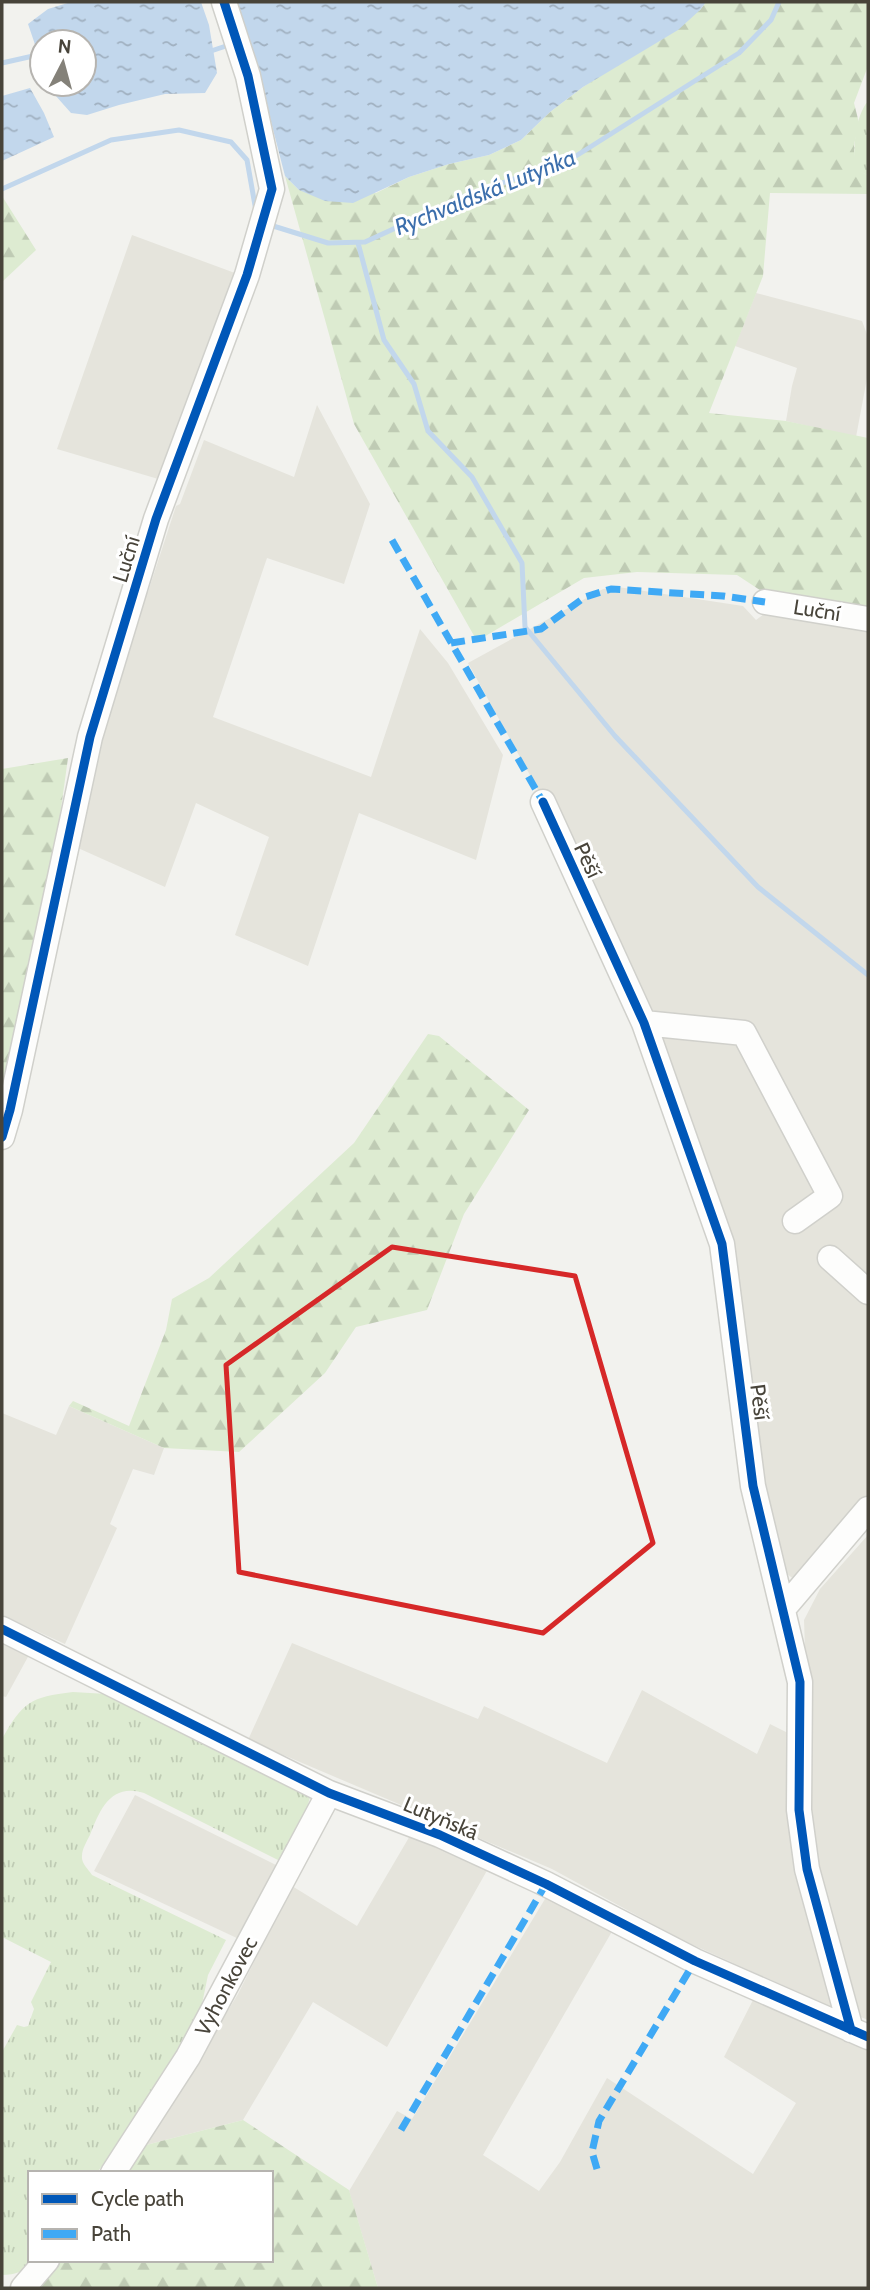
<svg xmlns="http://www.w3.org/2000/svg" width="870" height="2290" font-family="Cabin,sans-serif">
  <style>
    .residential { fill: #e5e4dc }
    .grass { fill: url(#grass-tufts) }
    .forest { fill: url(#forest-firs) }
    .water { fill: url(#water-ripples) }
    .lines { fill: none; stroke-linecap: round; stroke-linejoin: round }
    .stream { stroke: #c2d7ec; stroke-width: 5 }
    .minor-casing { stroke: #d0d0cb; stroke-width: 27 }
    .minor { stroke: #fdfdfc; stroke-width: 24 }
    .quiet { stroke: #3fa9f5; stroke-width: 7; stroke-dasharray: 14 7; stroke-linecap: butt }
    .cycleway-casing { stroke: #fff; stroke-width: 13 }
    .cycleway { stroke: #0057b8; stroke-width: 9 }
    .marked { fill: none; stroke: #d62828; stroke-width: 5; stroke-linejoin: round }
    .labels { text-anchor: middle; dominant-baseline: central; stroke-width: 6; stroke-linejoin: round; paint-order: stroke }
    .street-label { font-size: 21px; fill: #48443a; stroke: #fff }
    .water-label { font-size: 23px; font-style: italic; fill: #3c6fac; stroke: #fff }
  </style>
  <defs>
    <pattern id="grass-tufts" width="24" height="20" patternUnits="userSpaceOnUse" patternTransform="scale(1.75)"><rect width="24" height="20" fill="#ddebd1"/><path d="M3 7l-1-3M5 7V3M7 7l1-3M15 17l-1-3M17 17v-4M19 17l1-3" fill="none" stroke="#bfcbb4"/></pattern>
    <pattern id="forest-firs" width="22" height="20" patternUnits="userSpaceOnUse" patternTransform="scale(1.75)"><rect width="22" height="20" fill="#ddebd1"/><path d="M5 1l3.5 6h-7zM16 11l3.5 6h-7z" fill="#bfcbb4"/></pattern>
    <pattern id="water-ripples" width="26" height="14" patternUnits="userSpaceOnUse" patternTransform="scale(1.75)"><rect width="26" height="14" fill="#c2d7ec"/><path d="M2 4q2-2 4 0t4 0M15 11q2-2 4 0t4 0" fill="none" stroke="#a0b0c0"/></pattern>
  </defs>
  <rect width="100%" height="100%" fill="#f2f2ee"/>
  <!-- residential -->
  <path class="residential" d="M132,235L243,276L165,481L57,449Z
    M756,293L862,321L868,337V373L856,437L786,421L792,386L797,368L735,346Z
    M317,405L370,504L344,584L267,558L213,717L371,777L420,629L448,663L503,755L476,860L359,813L308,966L235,935L269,837L196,803L165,887L69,844L139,589L148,592L176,506L180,504L204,440L294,477Z
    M618,587L743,606L756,620L773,607L868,629V1501L799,1583L779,1568L728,1246L552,815L468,663L603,589Z
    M69,1406L164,1448L154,1475L133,1469L110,1524L117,1528L65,1644L2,1615V1413L56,1435Z
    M868,1535V2020L856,2015L812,1847L804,1620L820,1589Z
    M2,1643L29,1655L6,1697L2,1696Z
    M292,1643L478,1719L484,1706L607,1763L642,1690L757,1754L770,1724L792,1735L836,2009L682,1940L552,1869L248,1740Z
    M135,1795L280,1867L241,1940L94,1871Z
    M411,1834L489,1867L387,2047L313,2002L243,2120L146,2145L238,1994L292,1886L357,1926Z
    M548,1894L614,1928L483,2155L539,2191L560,2162L607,2078L753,2174L796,2103L724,2057L753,2000L868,2049V2288H378L349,2191L397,2111L412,2119Z"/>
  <!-- grass -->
  <path class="grass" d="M868,101V175L854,170C854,149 854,118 868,101Z
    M73,1692L107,1694L311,1794L303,1821L284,1863L144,1793C111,1783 100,1809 90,1835C87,1841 82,1849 82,1856C81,1863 88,1869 92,1875L226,1940L208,1975L201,2009L184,2047L97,2173H30V2260H34C26,2271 15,2275 2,2275V2052L17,2025L24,2027L28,2026L34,2009L31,2002L51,1962L2,1937V1739C23,1702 30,1697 73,1692Z"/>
  <!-- forest -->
  <path class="forest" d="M706,2H868V66L854,103L859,123L854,145V169L868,175V194L770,193L763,276L709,413L786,421L868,438V617L775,600L737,575L637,572L584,578L477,641L354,424L285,176L299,190L376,193L409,177L449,164L489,155L521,140L550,112L583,87L700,10Z
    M2,196L36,250L2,282Z
    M68,758L54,859L2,1117V769Z
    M428,1034L439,1036L529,1110L464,1214L427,1310L356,1327L325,1373L239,1452L164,1448L69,1406L73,1401L129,1426L166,1330L172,1299L209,1278L354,1143Z
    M243,2120L349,2190L378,2288H24L47,2260H271V2173H122L146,2145Z"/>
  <!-- water -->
  <path class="water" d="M71,2H201L209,25L217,73L205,93L165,94L119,105L87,115L71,113L55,95L50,84H84V42H42V65L28,24L48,9Z
    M237,2H706L700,10L678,30L583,87L550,112L521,140L489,155L449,164L409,177L353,203L325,201L299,190L285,176L260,79Z
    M30,88L44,113L54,137L2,161V96Z"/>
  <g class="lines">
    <!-- stream -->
    <path class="stream" d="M208,52L232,44
      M2,63L42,54
      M2,189L111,140L179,130L231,142L247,160L256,211
      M270,225L328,243L365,242L472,193L568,161L739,53L771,20L779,2
      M358,243L384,340L414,384L428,431L472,477L522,563L525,627L615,736L758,887L868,975"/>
    <!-- minor casing -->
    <g class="minor-casing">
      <path id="minor" d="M765,602L868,619
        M543,802L644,1023L722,1244L753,1486L800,1682L799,1810L807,1869L851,2030
        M644,1023L744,1033L830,1196L795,1221
        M2,1137L10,1110L90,737L156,519L247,275L272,189L248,76L224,2
        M830,1258L868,1292
        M783,1609L868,1509
        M2,1629L329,1793L440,1835L546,1884L695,1961L868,2037
        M113,2173L188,2057L329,1793
        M23,2288L47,2260"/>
    </g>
    <!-- minor -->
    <use href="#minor" class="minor"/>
    <!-- quiet -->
    <path class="quiet" d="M392,540L543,802
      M451,643L541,629L585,597L611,589L723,596L765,602
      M401,2130L546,1884
      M597,2169L592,2152L599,2121L695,1961"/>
    <!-- cycleway casing -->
    <g class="cycleway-casing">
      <path id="cycleway" d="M543,802L644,1023L722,1244L753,1486L800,1682L799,1810L807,1869L851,2030
        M2,1137L10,1110L90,737L156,519L247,275L272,189L248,76L224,2
        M2,1629L329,1793L440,1835L546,1884L695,1961L868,2037"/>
    </g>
    <!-- cycleway -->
    <use href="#cycleway" class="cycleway"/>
  </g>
  <!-- marked area -->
  <path class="marked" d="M392,1247L575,1276L653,1543L543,1633L239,1572L226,1365Z"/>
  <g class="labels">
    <!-- street labels -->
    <g class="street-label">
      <text transform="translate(126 559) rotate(-73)">Luční</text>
      <text transform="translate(817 610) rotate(9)">Luční</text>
      <text transform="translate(588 860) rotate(65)">Pěší</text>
      <text transform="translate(760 1402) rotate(83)">Pěší</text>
      <text transform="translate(441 1818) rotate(23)">Lutyňská</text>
      <text transform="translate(226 1986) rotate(-62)">Vyhonkovec</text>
    </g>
    <!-- water labels -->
    <g class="water-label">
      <text transform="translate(485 192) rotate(-22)">Rychvaldská Lutyňka</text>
    </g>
  </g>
  <!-- border -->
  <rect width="870" height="2290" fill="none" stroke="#48443a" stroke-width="7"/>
  <!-- legend -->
  <rect x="28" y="2171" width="245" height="91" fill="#ffffff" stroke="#b6b4b0" stroke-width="2"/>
  <rect x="42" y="2194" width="35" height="10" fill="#0057b8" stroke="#b6b4b0" stroke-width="2"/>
  <text x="91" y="2206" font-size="21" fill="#48443a">Cycle path</text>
  <rect x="42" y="2229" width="35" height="10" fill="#3fa9f5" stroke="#b6b4b0" stroke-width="2"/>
  <text x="91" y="2241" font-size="21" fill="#48443a">Path</text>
  <!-- north arrow -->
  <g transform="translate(63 63) rotate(6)"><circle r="33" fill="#ffffff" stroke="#b6b4b0" stroke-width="2"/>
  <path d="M0-5L12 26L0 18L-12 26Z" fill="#848179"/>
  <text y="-10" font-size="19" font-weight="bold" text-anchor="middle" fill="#48443a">N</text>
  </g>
</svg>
